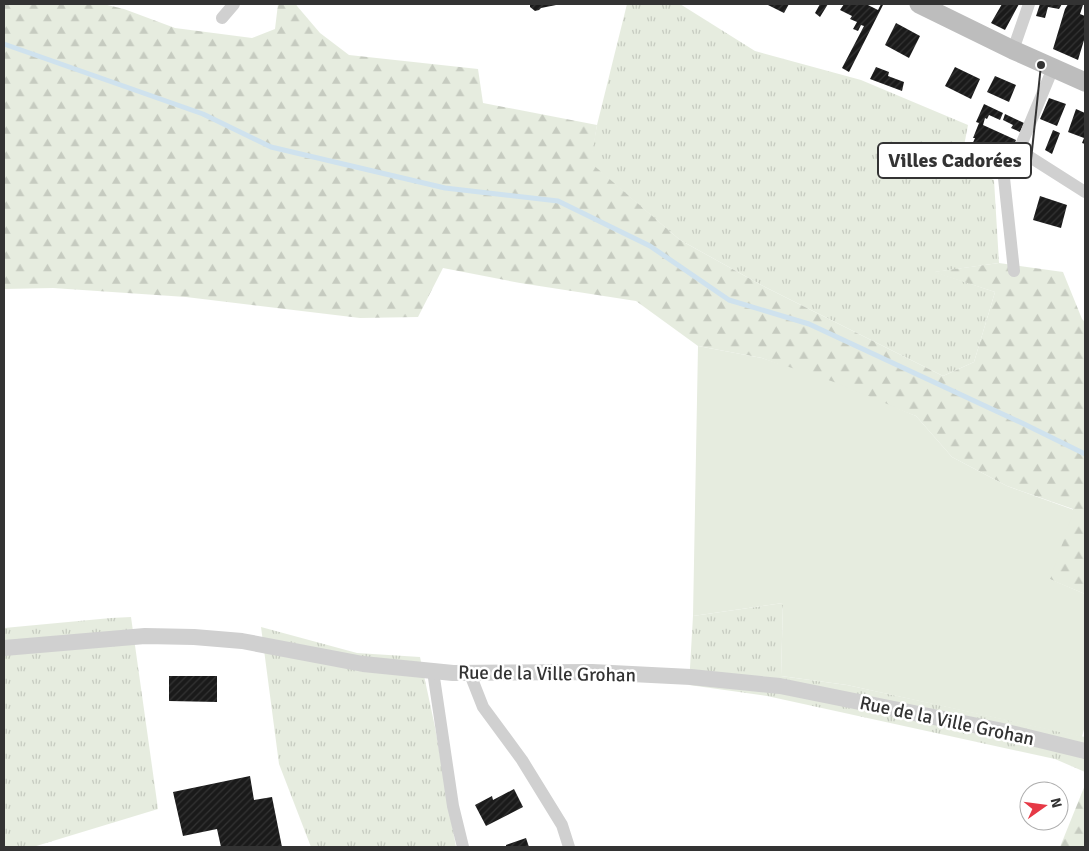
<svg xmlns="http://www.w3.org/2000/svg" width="1089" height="851" font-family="Signika,sans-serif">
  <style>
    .grass { fill: url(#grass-tufts) }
    .forest { fill: url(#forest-firs) }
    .garden { fill: #e6ecdf }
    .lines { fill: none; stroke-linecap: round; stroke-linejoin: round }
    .stream { stroke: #cfe2ee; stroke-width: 5 }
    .building { fill: url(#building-hatch) }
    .minor { stroke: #d0d0d0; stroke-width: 12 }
    .tertiary { stroke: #d0d0d0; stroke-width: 16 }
    .secondary { stroke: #bdbdbd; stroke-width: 19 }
    .labels { text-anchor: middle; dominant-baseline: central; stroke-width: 5; stroke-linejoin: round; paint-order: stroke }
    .street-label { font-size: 19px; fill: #333; stroke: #fff }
    .leader { fill: none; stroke: #333; stroke-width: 2 }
    .callout-dot { fill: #333; stroke: #fff; stroke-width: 2 }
    .callout { fill: #fff; stroke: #333; stroke-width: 2 }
    .callout-label { font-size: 20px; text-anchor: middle; font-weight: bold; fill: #333 }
  </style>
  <defs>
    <pattern id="grass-tufts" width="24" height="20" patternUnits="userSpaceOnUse" patternTransform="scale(1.25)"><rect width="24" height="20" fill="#e6ecdf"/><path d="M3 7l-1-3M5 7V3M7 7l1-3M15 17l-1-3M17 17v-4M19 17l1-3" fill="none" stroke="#c6cbc0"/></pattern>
    <pattern id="forest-firs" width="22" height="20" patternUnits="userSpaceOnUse" patternTransform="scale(1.25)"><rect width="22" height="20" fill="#e6ecdf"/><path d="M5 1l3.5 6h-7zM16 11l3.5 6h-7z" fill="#c6cbc0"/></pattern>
    <pattern id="building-hatch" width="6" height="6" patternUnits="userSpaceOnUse" patternTransform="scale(1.25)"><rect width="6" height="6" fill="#1a1a1a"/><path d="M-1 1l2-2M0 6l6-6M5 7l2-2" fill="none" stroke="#333"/></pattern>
  </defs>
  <rect width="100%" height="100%" fill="#fff"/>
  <!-- grass -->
  <path class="grass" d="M627,4H680L755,51L861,80L968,125L960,167L994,180L999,263L935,272L995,292L974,362L943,376L765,287L680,240L590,163L597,125Z
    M783,603L781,676L847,685L1085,737V772L1055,759L767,696L689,685L693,616Z
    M131,617L158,809L33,847H4V628L111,618Z
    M261,627L357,653L420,657L435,727L456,847H311L279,764Z"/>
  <!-- forest -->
  <path class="forest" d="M4,4H103L124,9L175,28L252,38L275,29L278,4H296L297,6L320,33L349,55L478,69L483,103L597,125L591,163L680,240L765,287L943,376L974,362L995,292L933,272L999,263L1063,272L1082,319L1085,322V594L1049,579L1073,509L1007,486L952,457L916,416L762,358L698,346L636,301L520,283L443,268L418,317L360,318L186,297L53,288L4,289Z
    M1085,785V847H1060Z"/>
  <!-- garden -->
  <path class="garden" d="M698,346L762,358L837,383L916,416L952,457L1007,486L1074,510L1050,579L1085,594V725L1082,737L847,685L781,676L783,603L693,616Z"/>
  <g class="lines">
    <!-- stream -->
    <path class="stream" d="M4,44L203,114L271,147L445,188L558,201L650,246L729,300L809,324L1022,423L1085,454"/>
  </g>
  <!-- building -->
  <path class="building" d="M530,4H556V5L541,8L539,10L535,11L530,7Z
    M766,4H789L784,13Z
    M820,4H828L820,17L815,13Z
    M844,4H866L878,10L881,4L883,5L849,72L842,68L864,26L861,25L858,31L853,29L857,22L850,19L852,16L840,10Z
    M1002,4H1019L1005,30L991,23Z
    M1040,4H1062L1059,9L1048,7L1045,18L1036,16Z
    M1068,4L1083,5L1080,14L1085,16V37L1078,60L1053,49L1065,9Z
    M896,23L920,36L909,58L885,45Z
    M876,67L889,72L888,76L904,82L902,91L870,79Z
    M955,67L980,79L971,99L945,86Z
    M995,76L1016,85L1009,102L987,92Z
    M1049,98L1066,104L1057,126L1040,119Z
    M984,104L1003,113L1000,120L989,115L987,119L985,118L983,125L1016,140L1010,155L1009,154L1007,159L996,155L998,150L997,149L994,157L971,147L975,138H973L979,123L976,122Z
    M1076,109L1085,113V144L1082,143L1084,138L1068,132Z
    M1005,114L1024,123L1020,132L1011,128L1013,125L1003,120Z
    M1053,130L1060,133L1052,154L1045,150Z
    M1040,196L1067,205L1061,228L1033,220Z
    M169,676H217V702L169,701Z
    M250,776L254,800L272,797L282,847H221L217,829L183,836L173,792Z
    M514,789L523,807L486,826L475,805L492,796L493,800Z
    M526,838L529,847H506V845Z"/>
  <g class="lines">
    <!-- minor -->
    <path class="minor" d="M222,18L234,4
      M1013,50L1029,4
      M1019,150L1085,192
      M1014,271L1004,178L1019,150L1053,68
      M433,671L453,806L463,847
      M470,674L483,707L522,760L562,825L569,847"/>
    <!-- tertiary -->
    <path class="tertiary" d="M4,648L145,636L194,637L242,641L363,664L453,673L592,672L691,677L780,686L998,730L1085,751"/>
    <!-- secondary -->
    <path class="secondary" d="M919,4L1013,50L1085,82"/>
  </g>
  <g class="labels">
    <!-- street labels -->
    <g class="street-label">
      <text transform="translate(547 674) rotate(1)">Rue de la Ville Grohan</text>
      <text transform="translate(947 721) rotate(12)">Rue de la Ville Grohan</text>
    </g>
  </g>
  <!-- callouts -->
  <path class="leader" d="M1041 65L1031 160"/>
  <circle class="callout-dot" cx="1041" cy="65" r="5"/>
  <rect class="callout" x="878" y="143" width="153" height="35" rx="5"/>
  <g class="callout-label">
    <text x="955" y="167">Villes Cadorées</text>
  </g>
  <!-- border -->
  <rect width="1089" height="851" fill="none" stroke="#333333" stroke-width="10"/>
  <!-- north arrow -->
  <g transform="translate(1044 806) rotate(76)"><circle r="24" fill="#ffffff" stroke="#adadad"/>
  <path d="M0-4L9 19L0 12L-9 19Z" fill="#e63946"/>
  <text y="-8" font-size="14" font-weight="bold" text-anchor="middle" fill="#333333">N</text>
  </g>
</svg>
